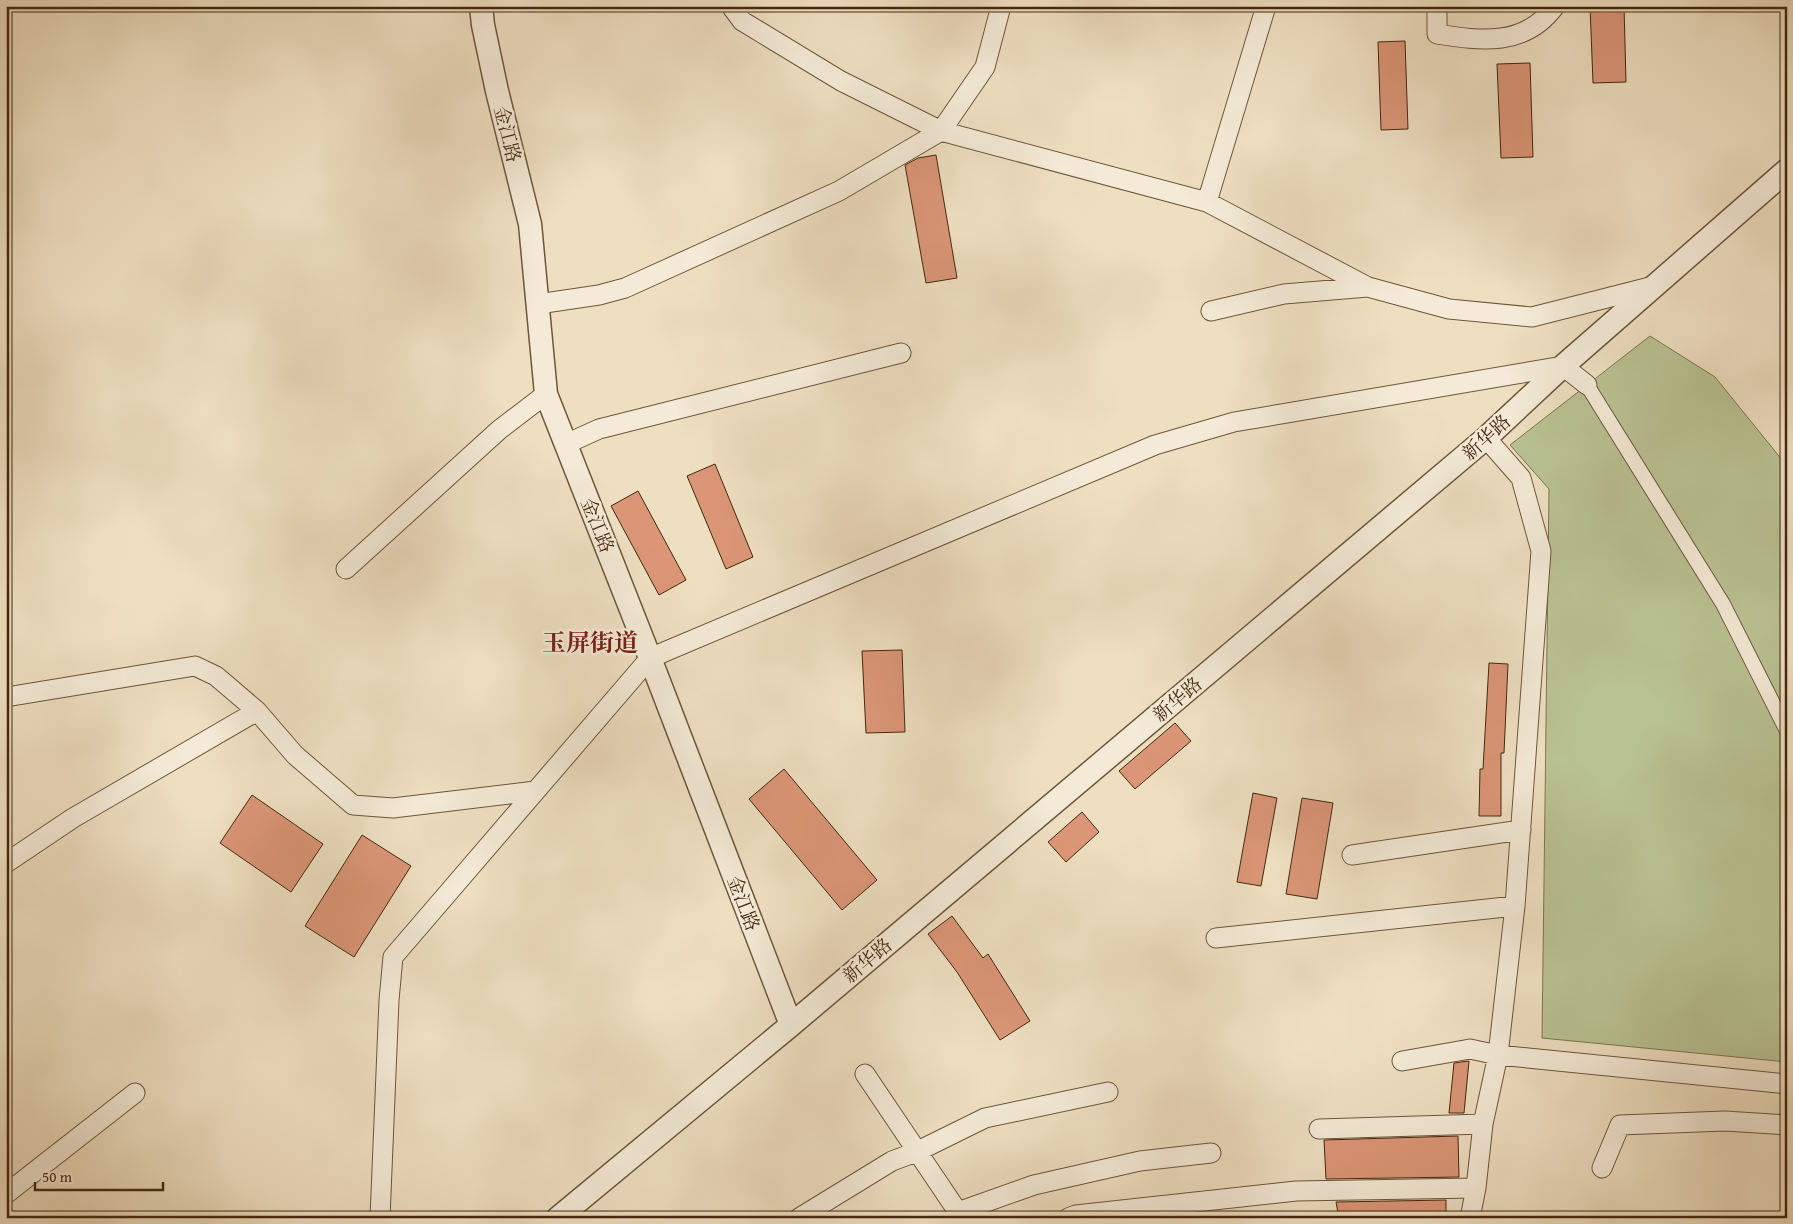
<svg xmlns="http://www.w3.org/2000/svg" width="1793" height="1224" font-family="'Gentium Book Plus','Noto Serif SC',serif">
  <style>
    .green { fill: #b9c293; stroke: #7e7550 }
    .building { fill: #db9677; stroke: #44280e }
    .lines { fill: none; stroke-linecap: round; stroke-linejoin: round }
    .pedestrian-casing { stroke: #6e563b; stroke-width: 16 }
    .minor-casing { stroke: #6e563b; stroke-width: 21 }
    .tertiary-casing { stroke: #6e563b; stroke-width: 25 }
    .pedestrian { stroke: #f4ead7; stroke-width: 14 }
    .minor { stroke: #f4ead7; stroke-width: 19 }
    .tertiary { stroke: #f4ead7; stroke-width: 22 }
    .labels { text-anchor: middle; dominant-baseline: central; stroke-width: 5; stroke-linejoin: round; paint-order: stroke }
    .street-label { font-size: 19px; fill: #44280e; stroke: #f4ead7 }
    .district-label { font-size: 24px; font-weight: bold; fill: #7a1f14; stroke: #f4ead7 }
  </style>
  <rect width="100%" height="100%" fill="#eedfc1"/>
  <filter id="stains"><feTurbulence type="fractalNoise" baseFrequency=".004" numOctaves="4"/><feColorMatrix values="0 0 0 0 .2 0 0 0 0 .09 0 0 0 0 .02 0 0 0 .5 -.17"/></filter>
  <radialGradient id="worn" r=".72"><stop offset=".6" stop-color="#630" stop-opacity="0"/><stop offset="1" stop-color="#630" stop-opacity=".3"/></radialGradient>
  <!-- green -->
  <path class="green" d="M1650,336L1715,377L1787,466V1062L1542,1038L1549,489L1510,445Z"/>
  <!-- building -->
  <path class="building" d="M1590,6H1624L1626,82L1593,83Z
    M1405,41L1408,129L1381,130L1378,42Z
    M1530,63L1533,157L1501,158L1497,64Z
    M936,155L957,278L926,283L905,165L918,158Z
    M715,464L753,557L726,569L687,476Z
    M638,491L686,580L659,595L611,506Z
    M902,650L905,732L866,733L862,651Z
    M1489,663L1508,664L1504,753H1501V816H1479L1480,769H1483Z
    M1175,723L1191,741L1135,789L1119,771Z
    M784,769L877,880L842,910L749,799Z
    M1253,793L1277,798L1261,886L1237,882Z
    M252,795L323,844L291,892L220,843Z
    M1302,798L1333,803L1317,899L1286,894Z
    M1082,812L1099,832L1066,862L1048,842Z
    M362,835L411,866L354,957L305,926Z
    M952,916L983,958L988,954L1030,1021L1000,1040L957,972L928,934Z
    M1469,1061L1464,1113H1449L1454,1063Z
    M1458,1136L1459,1177L1326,1179L1324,1140Z
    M1446,1200V1218H1339L1336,1202Z"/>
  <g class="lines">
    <!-- pedestrian casing -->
    <g class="pedestrian-casing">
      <path id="pedestrian" d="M1587,385L1723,604L1787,731"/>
    </g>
    <!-- minor casing -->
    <g class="minor-casing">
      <path id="minor" d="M731,6L742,21L841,81L941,131L1207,202L1368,287L1449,309L1532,317L1654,286
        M1437,6V34C1481,41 1525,47 1555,6
        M1207,202L1266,6
        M538,304L599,295L625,288L839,191L941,131L985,67L1001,6
        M1211,311L1284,294L1368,287
        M566,444L599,429L901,353
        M346,569L499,430L546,394
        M6,697L195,666L216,676L257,711L295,755L353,805L393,808L535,791
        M1352,855L1521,830
        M6,863L73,818L257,711
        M1216,938L1515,906
        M1402,1061L1470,1049L1498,1055L1787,1084
        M865,1074L962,1218
        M1319,1129L1483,1124
        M1602,1168L1620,1125L1725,1121L1787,1125
        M6,1194L135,1093
        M958,1212L1034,1185L1140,1161L1211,1153
        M380,1218L389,1000L393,957L650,658L1155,445L1234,422L1563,366L1587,385
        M799,1218L892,1161L916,1152L985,1118L1108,1092
        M1068,1218L1076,1215L1296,1191L1476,1188
        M1470,1218L1476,1188L1483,1124L1498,1055L1515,906L1541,551L1521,478L1486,438"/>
    </g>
    <!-- tertiary casing -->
    <g class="tertiary-casing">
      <path id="tertiary" d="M481,6L483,25L497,91L530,224L546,394L650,658L791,1025
        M558,1218L791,1025L1486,438L1563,366L1787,170"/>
    </g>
    <!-- pedestrian -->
    <use href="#pedestrian" class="pedestrian"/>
    <!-- minor -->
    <use href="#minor" class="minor"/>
    <!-- tertiary -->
    <use href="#tertiary" class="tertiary"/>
  </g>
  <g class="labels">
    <!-- street labels -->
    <g class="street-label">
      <text transform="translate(508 134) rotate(76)">金江路</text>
      <text transform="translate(1486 437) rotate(-42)">新华路</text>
      <text transform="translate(598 525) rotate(68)">金江路</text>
      <text transform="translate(1177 699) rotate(-40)">新华路</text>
      <text transform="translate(744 903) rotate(69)">金江路</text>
      <text transform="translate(867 960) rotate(-40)">新华路</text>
    </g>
    <!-- district labels -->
    <g class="district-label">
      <text x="590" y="642">玉屏街道</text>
    </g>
  </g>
  <!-- margin -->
  <rect width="1793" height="1224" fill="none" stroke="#eedfc1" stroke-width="25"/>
  <rect x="8" y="8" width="1778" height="1209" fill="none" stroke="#44280e" stroke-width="2.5"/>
  <rect x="12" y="12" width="1768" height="1199" fill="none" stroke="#44280e"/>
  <!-- scale -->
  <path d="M35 1182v8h128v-8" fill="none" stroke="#44280e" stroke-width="2.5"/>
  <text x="42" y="1182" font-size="15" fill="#44280e" stroke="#f4ead7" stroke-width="4" paint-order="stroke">50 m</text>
  <rect width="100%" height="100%" filter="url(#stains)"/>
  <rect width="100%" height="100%" fill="url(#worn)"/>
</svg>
